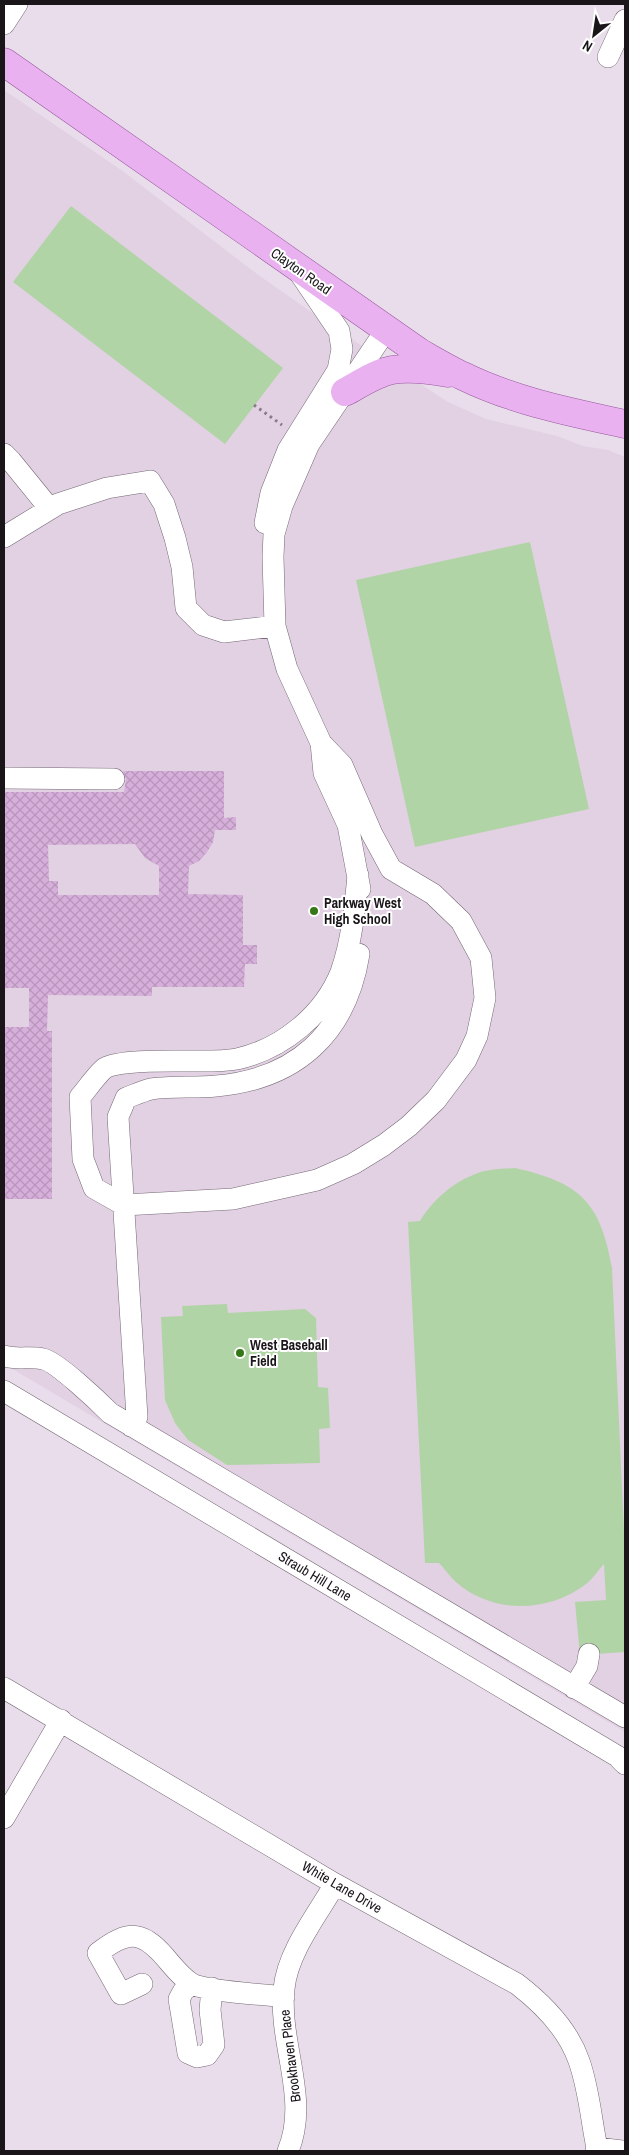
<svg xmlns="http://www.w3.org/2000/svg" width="629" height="2155" font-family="'Archivo Narrow',sans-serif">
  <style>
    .built { fill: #e2d0e3 }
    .green { fill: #b1d4a6 }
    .building { fill: url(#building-cross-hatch); fill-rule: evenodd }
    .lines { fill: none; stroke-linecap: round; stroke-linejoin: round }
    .minor-casing { stroke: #746975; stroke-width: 22 }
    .major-casing { stroke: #96599d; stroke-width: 29 }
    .path { stroke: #857c85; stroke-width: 3; stroke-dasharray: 2.5 4; stroke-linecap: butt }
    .minor { stroke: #fff; stroke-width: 21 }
    .major { stroke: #e9b1ef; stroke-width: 28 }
    .poi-dot { fill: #347717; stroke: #fff; stroke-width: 2 }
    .labels { text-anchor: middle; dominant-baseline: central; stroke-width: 4; stroke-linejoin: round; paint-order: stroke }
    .street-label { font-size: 14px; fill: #191519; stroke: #fff }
    .poi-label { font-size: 14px; font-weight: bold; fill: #191519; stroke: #fff; text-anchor: start }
  </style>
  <defs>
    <pattern id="building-cross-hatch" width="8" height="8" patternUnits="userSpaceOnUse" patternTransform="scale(1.25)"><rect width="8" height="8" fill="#d7afdb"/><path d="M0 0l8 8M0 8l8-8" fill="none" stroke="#b896bb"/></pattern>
  </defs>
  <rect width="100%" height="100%" fill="#eaddeb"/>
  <!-- built -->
  <path class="built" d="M4,90L124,172L253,271L321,319L448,402L486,419L557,436L583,446L608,450L625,457V1732L4,1364Z"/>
  <!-- green -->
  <path class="green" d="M71,206L283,368L225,444L13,282Z
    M530,542L589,809L415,847L356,580Z
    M515,1168C581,1183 600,1202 612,1268L625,1554V1652L580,1655L575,1602L606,1600L604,1564C598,1570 593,1579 586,1584C549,1613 493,1614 457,1583C450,1577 445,1569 439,1563H425L408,1222L420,1221C431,1202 452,1183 473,1175C485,1169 502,1169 515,1168Z
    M227,1304L228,1313L305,1309L316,1318L318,1387L328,1388L330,1428L319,1429L320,1463L227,1465L188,1440L175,1423L165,1400L161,1317L183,1316L182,1306Z"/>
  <!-- building -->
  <path class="building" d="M123,771H224V818L236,817V830H215L213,842L207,852L199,861L189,866L188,894L243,895V945H257V964H245L244,987H152V996L48,995L47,1031H52V1199H4V1027H29V988H4V792H124L126,779ZM135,844L145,858L159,866V895H58V881H49L48,845Z"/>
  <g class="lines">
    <!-- minor casing -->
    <g class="minor-casing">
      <path id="minor" d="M4,24L17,4
        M608,57L625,20
        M4,454L11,461L50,509
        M265,523L271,493L288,450L338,370L342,349L339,331L299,272
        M4,537L58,504L107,488L150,481L164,504L175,538L182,567L186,608L203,625L224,632L275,626
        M321,743L342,765L372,834L391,869L433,894L461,921L481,958L485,998L477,1036L466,1060L436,1100L409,1126L384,1145L353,1164L317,1180L233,1199L124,1205L94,1188L83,1159L80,1097C87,1089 98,1073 105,1068C119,1060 167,1061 184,1061C201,1061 220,1062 237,1059C282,1049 324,1015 341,972C352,941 355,907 358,875
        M4,778L114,779
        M360,889L348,825L324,773L321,743L287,669L275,626L273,557L274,534L282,506L309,444L386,330
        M4,1356C17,1360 30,1356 43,1359C56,1361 99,1402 110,1413L625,1717
        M4,1391L617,1756L625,1764
        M131,1426L137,1417L118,1117L126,1098C134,1095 143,1091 151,1089C172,1086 195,1088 216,1086C296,1079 346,1034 359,954
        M4,1688L335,1884L517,1984C543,2004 568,2029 579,2061C589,2089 591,2119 597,2148L596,2151
        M574,1688L587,1666L589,1654
        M4,1818L61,1720
        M142,1984L121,1994L98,1953C130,1928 144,1931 170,1963C176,1970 184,1979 192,1984C209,1992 263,1994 284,1997
        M192,1984L184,1990L179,1999L188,2053L197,2057L207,2055L214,2045L210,2010L212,1988
        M597,2148L622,2151
        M288,2151C310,2099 278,2043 284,1989C287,1953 317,1915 335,1884"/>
    </g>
    <!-- major casing -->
    <g class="major-casing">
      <path id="major" d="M4,62L419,352C433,360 448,369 463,376C514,401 570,412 625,424
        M345,392C360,384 376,373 392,370C410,367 431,370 448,373"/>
    </g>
    <!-- path -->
    <path class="path" d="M254,405L282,425"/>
    <!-- minor -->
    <use href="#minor" class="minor"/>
    <!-- major -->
    <use href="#major" class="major"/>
  </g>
  <!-- markers -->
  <g class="poi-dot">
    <circle cx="314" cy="911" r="5"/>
    <circle cx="240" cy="1353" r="5"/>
  </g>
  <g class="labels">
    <!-- street labels -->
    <g class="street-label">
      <text transform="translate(301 271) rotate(35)">Clayton Road</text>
      <text transform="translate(315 1576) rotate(31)">Straub Hill Lane</text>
      <text transform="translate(342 1887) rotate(30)">White Lane Drive</text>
      <text transform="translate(290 2056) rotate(-97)">Brookhaven Place</text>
    </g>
    <!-- poi labels -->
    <g class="poi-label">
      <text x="324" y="903">Parkway West<tspan x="324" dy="16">High School</tspan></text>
      <text x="250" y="1345">West Baseball<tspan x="250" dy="16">Field</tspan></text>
    </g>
  </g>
  <!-- border -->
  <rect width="629" height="2155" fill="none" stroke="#191519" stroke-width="10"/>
  <!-- north arrow -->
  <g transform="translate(594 35) rotate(210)" stroke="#ffffff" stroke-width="4" paint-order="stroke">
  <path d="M0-4L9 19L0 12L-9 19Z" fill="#191519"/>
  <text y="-8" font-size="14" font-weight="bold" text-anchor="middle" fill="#191519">N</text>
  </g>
</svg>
